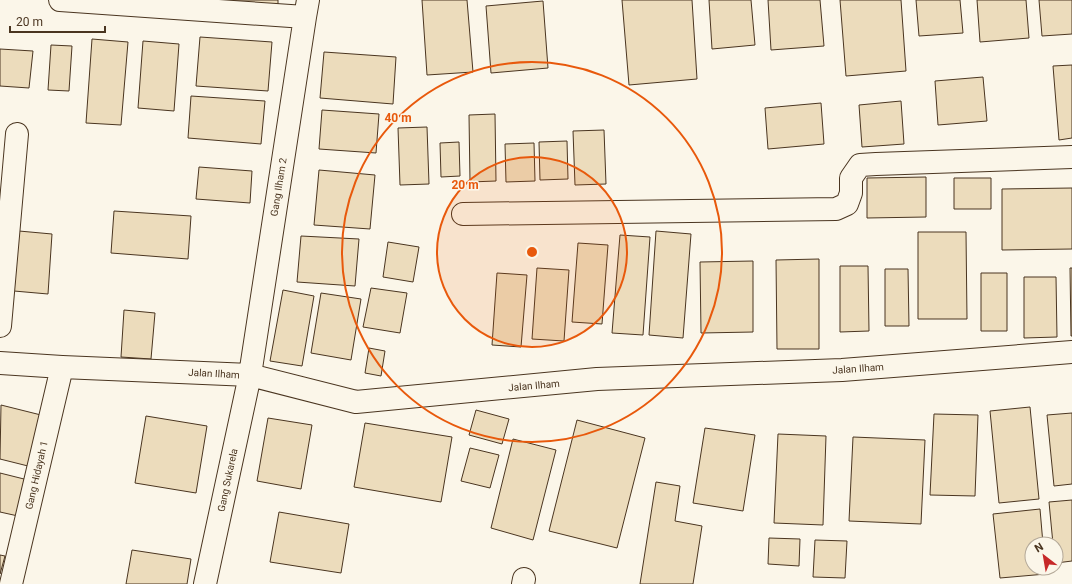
<svg xmlns="http://www.w3.org/2000/svg" width="1072" height="584" font-family="Roboto,sans-serif">
	<style>
		.building { fill: #ecdcbc; stroke: #4a3520 }
		.lines { fill: none; stroke-linecap: round; stroke-linejoin: round }
		.street-casing { stroke: #4a3520; stroke-width: 24 }
		.street { stroke: #fbf6e9; stroke-width: 22 }
		.ring { fill: none; stroke: #e8590c; stroke-width: 2 }
		.labels { text-anchor: middle; stroke-width: 3; stroke-linejoin: round; paint-order: stroke }
		.street-label { font-size: 10px; fill: #4a3520; stroke: #fbf6e9 }
		.centre { fill: #e8590c; stroke: #fbf6e9; stroke-width: 2 }
		.ring-label { font-size: 12px; text-anchor: middle; font-weight: bold; fill: #e8590c; stroke: #fbf6e9; stroke-width: 3; stroke-linejoin: round; paint-order: stroke }
	</style>
	<rect width="100%" height="100%" fill="#fbf6e9"/>
	<path class="building" d="M 207,0 L 278,0 L 278,7 Z
		M 422,0 L 467,0 L 473,72 L 427,75 Z
		M 622,0 L 692,0 L 697,79 L 629,85 Z
		M 709,0 L 751,0 L 755,45 L 712,49 Z
		M 768,0 L 820,0 L 824,46 L 771,50 Z
		M 840,0 L 901,0 L 906,71 L 846,76 Z
		M 916,0 L 960,0 L 963,33 L 919,36 Z
		M 977,0 L 1026,0 L 1029,38 L 980,42 Z
		M 1039,0 L 1072,0 L 1072,34 L 1042,36 Z
		M 543,1 L 548,68 L 491,73 L 486,6 Z
		M 200,37 L 272,42 L 268,91 L 196,86 Z
		M 92,39 L 128,42 L 121,125 L 86,123 Z
		M 143,41 L 179,44 L 174,111 L 138,108 Z
		M 51,45 L 72,46 L 69,91 L 48,90 Z
		M 0,49 L 33,51 L 29,88 L 0,86 Z
		M 324,52 L 396,57 L 393,104 L 320,98 Z
		M 1072,65 L 1072,138 L 1059,140 L 1053,66 Z
		M 983,77 L 987,121 L 938,125 L 935,81 Z
		M 191,96 L 265,101 L 261,144 L 188,138 Z
		M 901,101 L 904,144 L 862,147 L 859,105 Z
		M 821,103 L 824,144 L 768,149 L 765,108 Z
		M 322,110 L 379,114 L 376,153 L 319,149 Z
		M 495,114 L 496,181 L 470,182 L 469,115 Z
		M 427,127 L 429,184 L 400,185 L 398,128 Z
		M 604,130 L 606,184 L 575,185 L 573,131 Z
		M 567,141 L 568,179 L 540,180 L 539,142 Z
		M 459,142 L 460,176 L 441,177 L 440,143 Z
		M 534,143 L 535,181 L 506,182 L 505,144 Z
		M 199,167 L 252,171 L 250,203 L 196,199 Z
		M 319,170 L 375,175 L 370,229 L 314,225 Z
		M 926,177 L 926,217 L 867,218 L 867,178 Z
		M 954,178 L 991,178 L 991,209 L 954,209 Z
		M 1072,188 L 1072,249 L 1002,250 L 1002,189 Z
		M 114,211 L 191,216 L 188,259 L 111,253 Z
		M 19,231 L 52,234 L 48,294 L 14,291 Z
		M 656,231 L 691,234 L 683,338 L 649,335 Z
		M 918,232 L 966,232 L 967,319 L 918,319 Z
		M 620,235 L 650,237 L 643,335 L 612,333 Z
		M 301,236 L 359,239 L 355,286 L 297,282 Z
		M 388,242 L 419,247 L 413,282 L 383,277 Z
		M 578,243 L 608,245 L 602,324 L 572,322 Z
		M 819,259 L 819,349 L 777,349 L 776,260 Z
		M 753,261 L 753,332 L 701,333 L 700,262 Z
		M 840,266 L 868,266 L 869,331 L 840,332 Z
		M 537,268 L 569,270 L 564,341 L 532,339 Z
		M 1070,268 L 1072,268 L 1072,336 L 1071,336 Z
		M 885,269 L 908,269 L 909,326 L 885,326 Z
		M 497,273 L 527,275 L 521,347 L 492,345 Z
		M 981,273 L 1007,273 L 1007,331 L 981,331 Z
		M 1024,277 L 1056,277 L 1057,337 L 1024,338 Z
		M 371,288 L 407,293 L 400,333 L 363,327 Z
		M 283,290 L 314,296 L 302,366 L 270,361 Z
		M 321,293 L 361,299 L 351,360 L 311,353 Z
		M 124,310 L 155,313 L 151,359 L 121,357 Z
		M 369,348 L 385,351 L 381,376 L 365,373 Z
		M 1,405 L 45,416 L 32,467 L 0,459 Z
		M 1030,407 L 1039,499 L 999,503 L 990,411 Z
		M 476,410 L 509,419 L 502,444 L 469,435 Z
		M 1072,413 L 1072,484 L 1054,486 L 1047,415 Z
		M 934,414 L 978,415 L 975,496 L 930,495 Z
		M 146,416 L 207,426 L 196,493 L 135,483 Z
		M 268,418 L 312,425 L 301,489 L 257,481 Z
		M 577,420 L 645,438 L 617,548 L 549,531 Z
		M 365,423 L 452,437 L 441,502 L 354,487 Z
		M 705,428 L 755,435 L 743,511 L 693,503 Z
		M 778,434 L 826,436 L 823,525 L 774,523 Z
		M 853,437 L 925,440 L 921,524 L 849,521 Z
		M 513,439 L 556,450 L 533,540 L 491,528 Z
		M 470,448 L 499,455 L 490,488 L 461,481 Z
		M 0,473 L 28,480 L 18,516 L 0,512 Z
		M 656,482 L 680,486 L 675,521 L 702,526 L 693,584 L 640,584 Z
		M 1072,500 L 1072,561 L 1056,563 L 1056,544 L 1053,544 L 1049,502 Z
		M 1040,509 L 1043,544 L 1032,544 L 1032,568 L 1046,568 L 1046,574 L 1000,578 L 993,514 Z
		M 279,512 L 349,524 L 341,573 L 270,562 Z
		M 769,538 L 800,539 L 799,566 L 768,564 Z
		M 815,540 L 847,541 L 845,578 L 813,577 Z
		M 132,550 L 191,559 L 187,584 L 126,584 Z
		M 0,555 L 5,556 L 0,574 Z"/>
	<g class="lines">
		<defs>
			<path id="street" d="M 60,0 L 305,17
				M 463,214 L 836,209 L 847,204 L 851,193 L 851,178 L 860,165 L 876,164 L 1072,157
				M 0,326 L 17,134
				M 0,363 L 62,367 L 250,375 L 356,402 L 597,379 L 842,370 L 1072,352
				M 11,584 L 62,367
				M 205,584 L 250,375 L 305,17 L 308,0
				M 523,584 L 524,579"/>
		</defs>
		<use href="#street" class="street-casing"/>
		<use href="#street" class="street"/>
	</g>
	<circle cx="532" cy="252" r="95" fill="#e8590c" fill-opacity=".12"/>
	<g class="ring">
		<circle cx="532" cy="252" r="95"/>
		<circle cx="532" cy="252" r="190"/>
	</g>
	<g class="labels">
		<g class="street-label">
			<text transform="translate(278 187) rotate(-81)" y="4">Gang Ilham 2</text>
			<text transform="translate(858 368) rotate(-4)" y="4">Jalan Ilham</text>
			<text transform="translate(214 373) rotate(3)" y="4">Jalan Ilham</text>
			<text transform="translate(534 385) rotate(-5)" y="4">Jalan Ilham</text>
			<text transform="translate(36 475) rotate(-77)" y="4">Gang Hidayah 1</text>
			<text transform="translate(227 480) rotate(-78)" y="4">Gang Sukarela</text>
		</g>
	</g>
	<circle cx="532" cy="252" r="6" class="centre"/>
	<g class="ring-label">
		<text x="398" y="122">40 m</text>
		<text x="465" y="189">20 m</text>
	</g>
	<g transform="translate(1044 556) rotate(329)"><circle r="19" fill="#fbf6e9" stroke="#b4a999"/>
	<path d="M0-3L7 15L0 10L-7 15Z" fill="#c62828"/>
	<text y="-6" font-size="11" font-weight="bold" text-anchor="middle" fill="#4a3520">N</text>
	</g>
	<path d="M10 26v6h95v-6" fill="none" stroke="#4a3520" stroke-width="2"/>
	<text x="16" y="26" font-size="12" fill="#4a3520" stroke="#fbf6e9" stroke-width="3" paint-order="stroke">20 m</text>
</svg>
